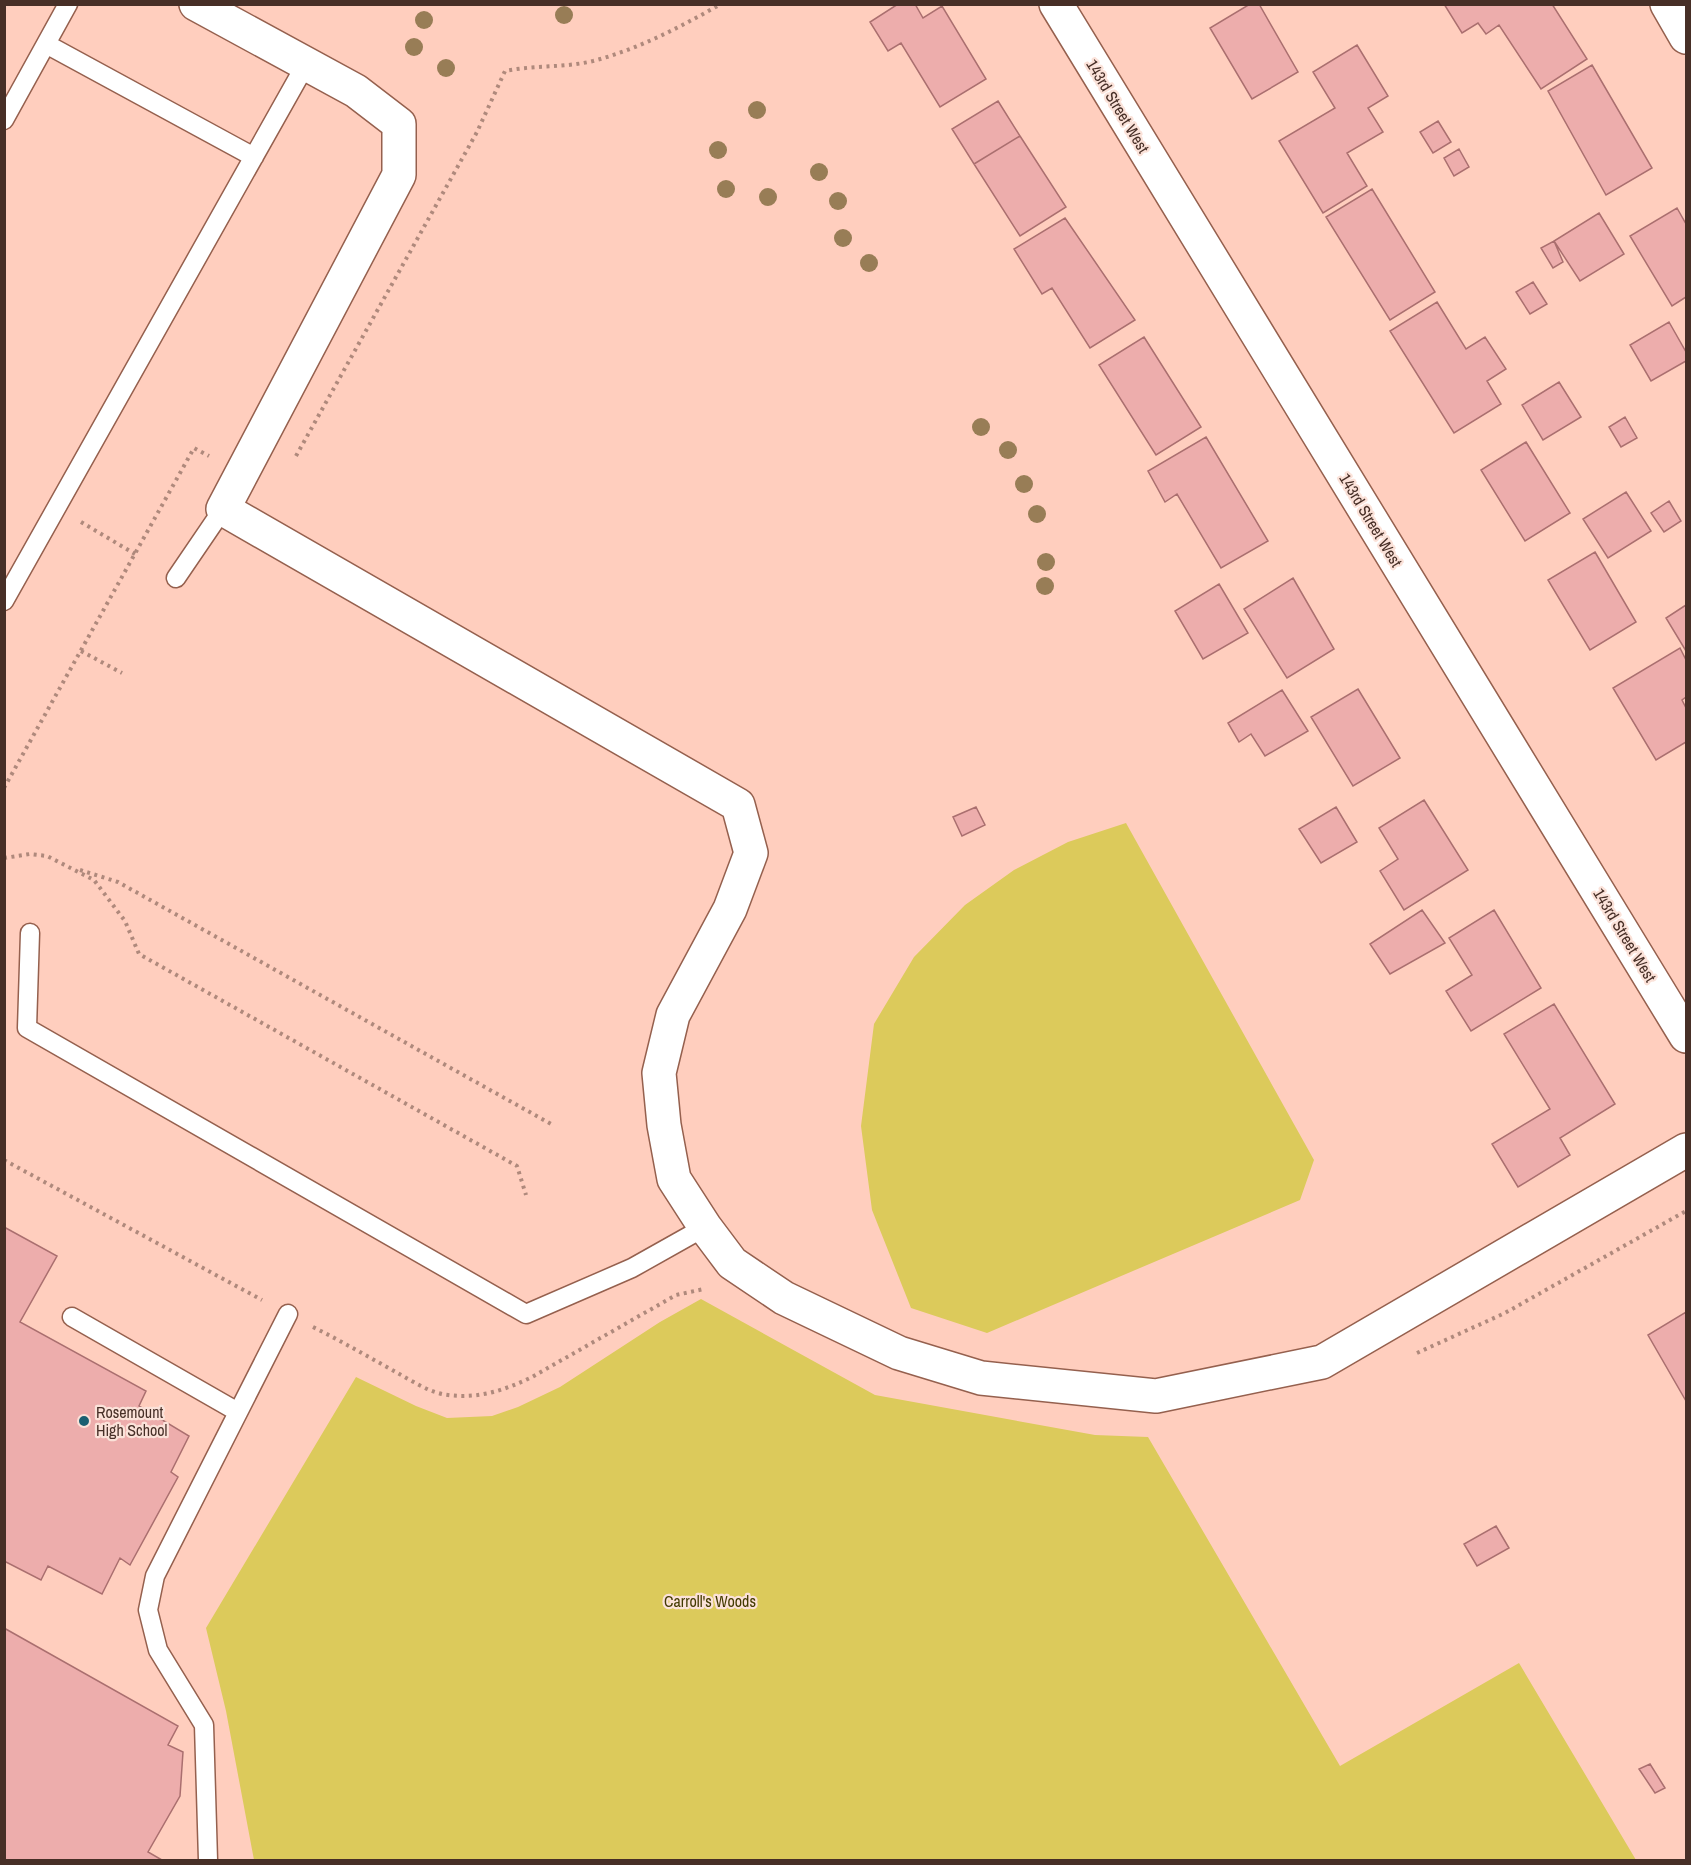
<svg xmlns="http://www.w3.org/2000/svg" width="1691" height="1865" font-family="'Archivo Narrow',sans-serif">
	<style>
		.green { fill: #dcca5b }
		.building { fill: #edadac; stroke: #aa6f6f; stroke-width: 1.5 }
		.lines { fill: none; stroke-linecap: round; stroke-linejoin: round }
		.lane-casing { stroke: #95604e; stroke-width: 21 }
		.street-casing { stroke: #95604e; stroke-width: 36 }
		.path { stroke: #af897c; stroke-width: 4; stroke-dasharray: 3 4.5; stroke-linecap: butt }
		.lane { stroke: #fff; stroke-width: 18 }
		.street { stroke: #fff; stroke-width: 33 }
		.tree { fill: #987d56 }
		.poi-dot { fill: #1a5f71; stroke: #fbe2d9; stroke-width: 2 }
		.labels { text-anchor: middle; stroke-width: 4.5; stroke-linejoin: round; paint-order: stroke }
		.street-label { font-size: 16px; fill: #472f27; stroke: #fbe2d9 }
		.poi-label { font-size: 16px; fill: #472f27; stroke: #fbe2d9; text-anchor: start }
		.park-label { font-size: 16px; fill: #433a00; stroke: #fbe2d9 }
	</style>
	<rect width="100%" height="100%" fill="#ffcebe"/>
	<path class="green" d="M 1126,823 L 1314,1160 L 1300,1200 L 987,1333 L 911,1308 L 872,1210 L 861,1126 L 874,1024 L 914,957 L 965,905 L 1014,870 L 1068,842 Z
		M 701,1299 L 875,1395 L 1095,1435 L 1148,1437 L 1340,1766 L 1519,1663 L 1636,1860 L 254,1860 L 226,1711 L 206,1628 L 356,1377 L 416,1406 L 447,1418 L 492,1416 L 518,1407 L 560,1387 L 660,1322 Z"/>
	<path class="building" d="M 898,4 L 915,4 L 923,18 L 942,6 L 986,79 L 940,107 L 901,43 L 888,51 L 870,22 Z
		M 1250,4 L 1259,4 L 1298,72 L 1252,99 L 1210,28 Z
		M 1444,4 L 1552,4 L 1587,59 L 1541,89 L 1499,25 L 1486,34 L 1478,23 L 1462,33 Z
		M 1357,45 L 1388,96 L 1368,108 L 1383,132 L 1347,153 L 1367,186 L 1323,213 L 1279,141 L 1335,108 L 1313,72 Z
		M 1592,65 L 1652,168 L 1606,195 L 1548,91 Z
		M 998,101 L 1020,136 L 974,164 L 952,129 Z
		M 1438,121 L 1451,142 L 1433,153 L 1420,132 Z
		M 1020,136 L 1066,207 L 1020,236 L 974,164 Z
		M 1459,149 L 1469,167 L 1454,176 L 1444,158 Z
		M 1372,189 L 1435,292 L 1390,320 L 1326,217 Z
		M 1677,208 L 1686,224 L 1686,297 L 1672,306 L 1630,236 Z
		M 1599,213 L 1624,254 L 1580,281 L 1554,241 Z
		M 1065,218 L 1135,320 L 1090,348 L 1052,288 L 1042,294 L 1014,249 Z
		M 1554,241 L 1563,262 L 1553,268 L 1541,248 Z
		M 1533,282 L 1547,304 L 1530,314 L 1516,292 Z
		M 1437,302 L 1466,349 L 1485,337 L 1506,369 L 1487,381 L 1501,404 L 1454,433 L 1390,331 Z
		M 1669,322 L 1686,352 L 1686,361 L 1651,381 L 1630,345 Z
		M 1144,337 L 1201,427 L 1156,455 L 1099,365 Z
		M 1559,382 L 1581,417 L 1543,440 L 1522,405 Z
		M 1625,417 L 1637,438 L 1621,447 L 1609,427 Z
		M 1206,437 L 1268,541 L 1221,568 L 1177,494 L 1165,502 L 1148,471 Z
		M 1526,442 L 1570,513 L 1525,541 L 1481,470 Z
		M 1626,492 L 1651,531 L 1608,558 L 1583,519 Z
		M 1669,501 L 1681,521 L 1664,532 L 1651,513 Z
		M 1595,552 L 1636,622 L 1590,650 L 1548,580 Z
		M 1293,578 L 1334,649 L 1287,678 L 1244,609 Z
		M 1219,584 L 1248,633 L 1203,659 L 1175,611 Z
		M 1686,605 L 1686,651 L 1666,618 Z
		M 1680,648 L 1686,660 L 1686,697 L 1682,700 L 1686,708 L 1686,742 L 1656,760 L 1613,688 Z
		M 1358,689 L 1400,758 L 1353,786 L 1311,717 Z
		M 1282,690 L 1308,731 L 1265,756 L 1251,734 L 1239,742 L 1228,723 Z
		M 1424,800 L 1468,870 L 1404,910 L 1380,871 L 1398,859 L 1379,828 Z
		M 976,807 L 985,825 L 962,836 L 953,817 Z
		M 1336,807 L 1357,842 L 1321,863 L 1299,829 Z
		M 1422,910 L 1445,943 L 1390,974 L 1370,944 Z
		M 1494,910 L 1541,988 L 1471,1031 L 1446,991 L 1472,975 L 1449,938 Z
		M 1554,1004 L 1615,1104 L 1560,1138 L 1570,1155 L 1518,1187 L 1492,1144 L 1550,1109 L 1504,1034 Z
		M 4,1227 L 57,1256 L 20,1322 L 146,1391 L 139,1406 L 189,1436 L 171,1472 L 178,1477 L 130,1565 L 120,1558 L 102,1594 L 48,1566 L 41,1580 L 4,1561 Z
		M 1686,1312 L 1686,1401 L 1648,1335 Z
		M 1496,1526 L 1509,1548 L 1477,1566 L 1464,1544 Z
		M 4,1628 L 178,1726 L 168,1745 L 183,1752 L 180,1796 L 148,1852 L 162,1860 L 4,1860 Z
		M 1650,1764 L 1665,1788 L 1655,1793 L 1639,1769 Z"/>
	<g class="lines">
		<defs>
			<path id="lane" d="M 46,44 L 254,157
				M 4,120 L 68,4
				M 176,578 L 223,509
				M 4,601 L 306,64
				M 30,933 L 27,1028 L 526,1314 L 632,1268 L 705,1227
				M 72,1317 L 238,1412
				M 208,1860 L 204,1725 L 158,1650 L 148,1610 L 155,1576 L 288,1314"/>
			<path id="street" d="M 196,4 L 356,91 L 399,124 L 399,175 L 223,509 L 738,805 L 751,853 L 730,909 L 673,1015 L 659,1073 L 664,1125 L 674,1179 L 705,1227 L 732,1263 L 784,1298 L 899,1353 L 981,1378 L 1156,1396 L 1322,1362 L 1686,1150
				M 1056,4 L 1686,1036
				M 1667,4 L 1686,37"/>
		</defs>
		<use href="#lane" class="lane-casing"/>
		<use href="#street" class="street-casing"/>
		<path class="path" d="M 296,456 L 477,132 L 505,71 C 534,65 564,68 593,61 C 639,49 680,27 721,4
			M 81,522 L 135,554
			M 81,651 L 122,673
			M 4,788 L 194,448 L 209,456
			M 4,858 L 30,854 L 47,856 L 94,880 L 125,921 L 139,954 L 517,1166 L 526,1195
			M 80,870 L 118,882 L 551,1124
			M 4,1160 L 262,1300
			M 313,1327 C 341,1341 367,1356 394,1371 C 411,1380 429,1393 448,1395 C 479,1399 505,1390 532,1377 L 676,1295 L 704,1289
			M 1417,1353 L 1505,1313 L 1686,1211"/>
		<use href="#lane" class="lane"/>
		<use href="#street" class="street"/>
	</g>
	<g class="tree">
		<circle cx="564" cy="15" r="9"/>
		<circle cx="424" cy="20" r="9"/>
		<circle cx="414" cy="47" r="9"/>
		<circle cx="446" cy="68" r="9"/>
		<circle cx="757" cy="110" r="9"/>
		<circle cx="718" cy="150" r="9"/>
		<circle cx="819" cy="172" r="9"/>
		<circle cx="726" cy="189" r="9"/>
		<circle cx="768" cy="197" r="9"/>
		<circle cx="838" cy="201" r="9"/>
		<circle cx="843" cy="238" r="9"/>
		<circle cx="869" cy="263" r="9"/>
		<circle cx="981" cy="427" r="9"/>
		<circle cx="1008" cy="450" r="9"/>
		<circle cx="1024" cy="484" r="9"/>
		<circle cx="1037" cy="514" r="9"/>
		<circle cx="1046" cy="562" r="9"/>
		<circle cx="1045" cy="586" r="9"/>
	</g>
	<circle class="poi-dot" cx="84" cy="1421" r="6"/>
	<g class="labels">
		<g class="street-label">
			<text transform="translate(1118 106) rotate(59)" y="6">143rd Street West</text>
			<text transform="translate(1371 520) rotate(59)" y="6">143rd Street West</text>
			<text transform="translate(1625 935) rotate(59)" y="6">143rd Street West</text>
		</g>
		<g class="poi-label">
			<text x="96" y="1418">Rosemount<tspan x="96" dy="18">High School</tspan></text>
		</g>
		<g class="park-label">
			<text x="710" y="1607">Carroll's Woods</text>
		</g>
	</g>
	<rect width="1691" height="1865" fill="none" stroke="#472f27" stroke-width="12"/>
</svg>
